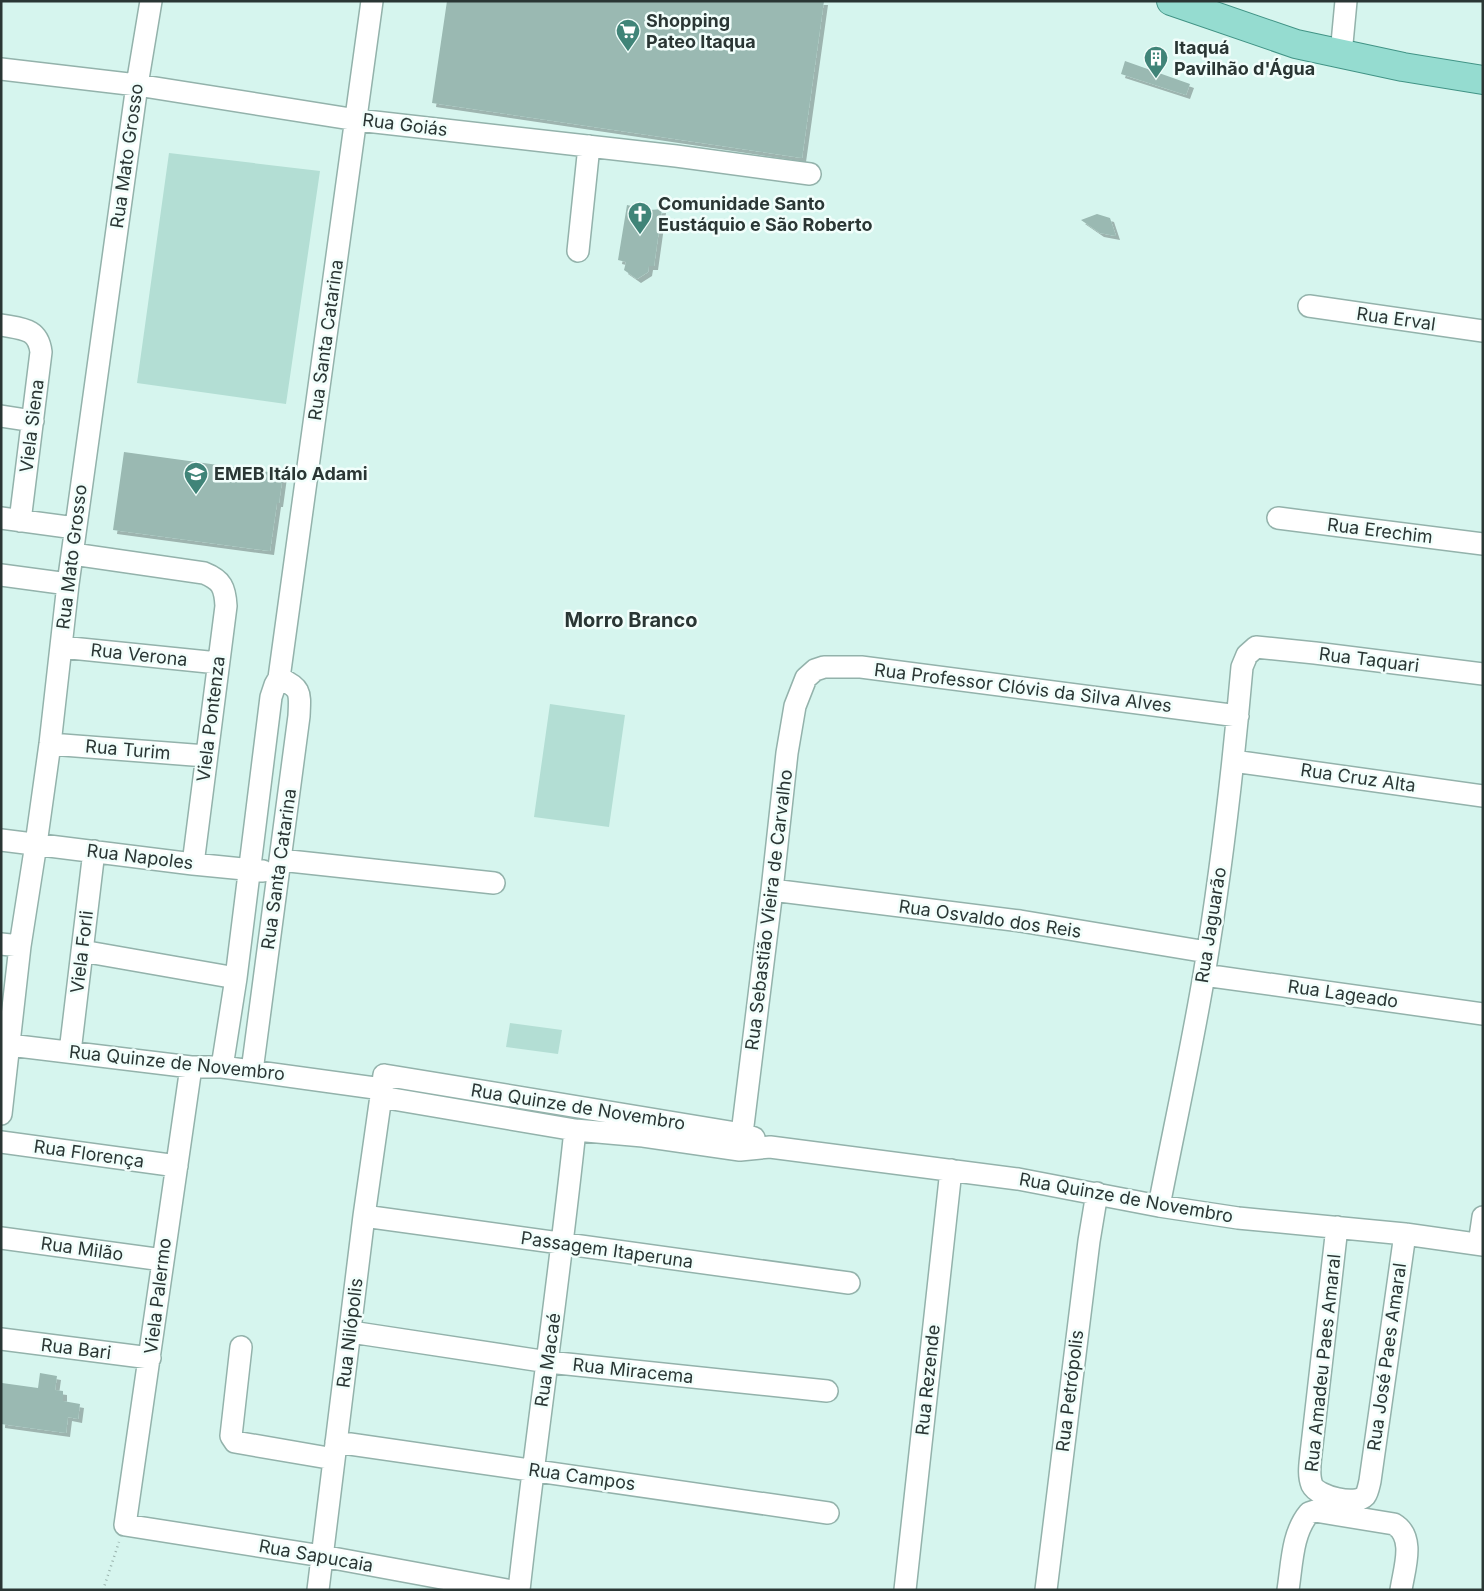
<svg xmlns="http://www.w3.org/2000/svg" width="1484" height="1591" font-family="Inter,sans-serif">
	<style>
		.garden { fill: #b3ded4 }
		.building { fill: #9ab9b2; filter: url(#shadow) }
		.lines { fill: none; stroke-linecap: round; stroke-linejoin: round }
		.minor-casing { stroke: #93b2ab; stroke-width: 24 }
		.major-casing { stroke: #419385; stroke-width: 30 }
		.path { stroke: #98b1ab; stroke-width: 2.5; stroke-dasharray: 1 4; stroke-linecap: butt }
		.minor { stroke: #fff; stroke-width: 21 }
		.major { stroke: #95dcd0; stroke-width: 28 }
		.labels { text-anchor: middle; stroke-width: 5; stroke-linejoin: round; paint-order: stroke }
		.poi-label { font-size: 18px; font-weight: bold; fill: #2a3634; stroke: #f1fefb; text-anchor: start }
		.street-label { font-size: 18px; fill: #2a3634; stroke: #f1fefb }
		.quarter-label { font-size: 20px; font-weight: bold; fill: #2a3634; stroke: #f1fefb }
	</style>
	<defs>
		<filter id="shadow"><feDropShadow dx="4" dy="4" stdDeviation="0" flood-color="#0004"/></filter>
	</defs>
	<rect width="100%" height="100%" fill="#d6f5ee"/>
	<path class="garden" d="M 169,153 L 320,171 L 286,404 L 137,383 Z
		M 550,704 L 625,715 L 609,827 L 534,817 Z
		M 510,1023 L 562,1030 L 558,1054 L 506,1047 Z"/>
	<path class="building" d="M 447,1 L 824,1 L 802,158 L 432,103 Z
		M 1125,61 L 1190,84 L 1186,95 L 1121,74 Z
		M 627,205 L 650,210 L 662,209 L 654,266 L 649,266 L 648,272 L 637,279 L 624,270 L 626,262 L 618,260 Z
		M 1097,214 L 1110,218 L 1116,236 L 1100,233 L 1081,220 Z
		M 124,452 L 283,474 L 279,503 L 277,503 L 270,551 L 113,530 Z
		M 40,1373 L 57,1376 L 55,1390 L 63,1391 L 63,1401 L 80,1404 L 78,1419 L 68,1417 L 66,1433 L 1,1424 L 2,1383 L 38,1388 Z"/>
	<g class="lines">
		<defs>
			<path id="minor" d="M 1341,54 L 1346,1
				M 1,69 L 137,85 L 357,120 L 676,156 L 810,174
				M 578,251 L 589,146
				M 1309,306 L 1483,331
				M 1,325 C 22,329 38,328 41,352 L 20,521
				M 1,416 L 33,421
				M 1,518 L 75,528
				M 1278,518 L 1483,544
				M 73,554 L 204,573 C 222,580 225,588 226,606 L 193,864
				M 1,575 L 68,584
				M 61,647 L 218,663
				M 50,744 L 206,756
				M 1233,761 L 1483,796
				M 1,840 L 193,864 L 263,871
				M 280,860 L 494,883
				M 772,890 L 1020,921 L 1207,952
				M 1,944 L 20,946
				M 82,951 L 236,978
				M 1204,975 L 1483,1014
				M 1,1044 L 191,1067 L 222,1067 L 382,1089
				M 70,1052 L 94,851
				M 191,1067 C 169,1219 148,1372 125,1525 L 322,1556 L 507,1590
				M 222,1067 L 236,978 L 271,697 L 275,685 L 279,678 L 372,1
				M 252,1071 L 299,716 C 300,693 302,688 279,678
				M 381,1097 L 575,1130 L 643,1136 L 740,1150 L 770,1147 L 1018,1179 L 1159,1206 L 1238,1218 L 1405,1234 L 1483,1245
				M 1,1114 L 20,946 L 36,844 L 50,744 L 68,584 L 137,85 L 151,1
				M 1,1142 L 177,1166
				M 740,1150 L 772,890 L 787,753 L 795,706 L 806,678 L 815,670 L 824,667 L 861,667 L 1238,716
				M 1159,1206 C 1174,1129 1191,1052 1204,975 C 1221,873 1233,770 1242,667 L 1247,655 L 1256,647 L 1315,653 L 1483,674
				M 364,1216 L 849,1283
				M 1337,1227 L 1311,1454 C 1310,1464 1308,1475 1312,1485 C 1318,1497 1356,1506 1365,1496 C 1368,1492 1369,1485 1370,1481 L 1405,1234
				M 1,1238 L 163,1260
				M 1479,1244 L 1483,1217
				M 351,1332 L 548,1362 L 827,1391
				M 1,1339 L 150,1358
				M 241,1347 L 231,1436 L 235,1442 L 334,1459
				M 336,1442 L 828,1513
				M 318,1590 L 364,1216 L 384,1075 L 742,1134 L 754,1138
				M 519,1590 C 536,1436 559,1283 575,1130
				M 905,1590 L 951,1170
				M 1046,1590 L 1089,1241 L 1097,1193
				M 1288,1590 C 1292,1564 1292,1533 1309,1513 L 1315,1511 L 1394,1524 C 1416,1537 1404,1569 1401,1590"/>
			<path id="major" d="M 1171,1 L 1296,44 L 1403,67 L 1483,80"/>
		</defs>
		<use href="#minor" class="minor-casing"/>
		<use href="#major" class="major-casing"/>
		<path class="path" d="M 103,1590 L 119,1542"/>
		<use href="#minor" class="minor"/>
		<use href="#major" class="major"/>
	</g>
	<defs>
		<symbol id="supermarket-pin" viewBox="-11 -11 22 30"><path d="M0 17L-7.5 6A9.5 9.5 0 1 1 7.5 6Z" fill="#408478" stroke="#f1fefb"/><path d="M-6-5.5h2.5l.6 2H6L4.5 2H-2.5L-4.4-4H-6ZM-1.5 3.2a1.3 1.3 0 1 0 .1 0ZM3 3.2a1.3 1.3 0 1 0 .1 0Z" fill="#fff"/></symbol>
		<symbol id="building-pin" viewBox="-11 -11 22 30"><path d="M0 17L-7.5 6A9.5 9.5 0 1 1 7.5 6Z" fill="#408478" stroke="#f1fefb"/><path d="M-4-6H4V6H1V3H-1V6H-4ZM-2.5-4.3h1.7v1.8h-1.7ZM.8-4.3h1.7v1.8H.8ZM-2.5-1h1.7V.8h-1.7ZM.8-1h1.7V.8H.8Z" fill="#fff"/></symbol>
		<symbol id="church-pin" viewBox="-11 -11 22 30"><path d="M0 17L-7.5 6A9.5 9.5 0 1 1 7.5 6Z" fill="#408478" stroke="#f1fefb"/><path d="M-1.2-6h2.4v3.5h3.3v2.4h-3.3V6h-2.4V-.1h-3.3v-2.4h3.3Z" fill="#fff"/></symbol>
		<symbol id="school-pin" viewBox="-11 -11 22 30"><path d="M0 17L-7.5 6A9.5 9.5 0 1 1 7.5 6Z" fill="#408478" stroke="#f1fefb"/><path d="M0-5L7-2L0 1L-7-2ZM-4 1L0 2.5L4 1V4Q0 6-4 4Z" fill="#fff"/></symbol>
	</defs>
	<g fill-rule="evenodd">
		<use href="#supermarket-pin" x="614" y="17" width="28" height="38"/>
		<use href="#building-pin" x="1142" y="44" width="28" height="38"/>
		<use href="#church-pin" x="626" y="200" width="28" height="38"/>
		<use href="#school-pin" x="182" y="460" width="28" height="38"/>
	</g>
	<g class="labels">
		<g class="poi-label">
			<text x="646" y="27">Shopping<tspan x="646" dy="21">Pateo Itaqua</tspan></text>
			<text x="1174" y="54">Itaquá<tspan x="1174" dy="21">Pavilhão d'Água</tspan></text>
			<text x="658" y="210">Comunidade Santo<tspan x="658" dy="21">Eustáquio e São Roberto</tspan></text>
			<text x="214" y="480">EMEB Itálo Adami</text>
		</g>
		<g class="street-label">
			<text transform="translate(405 125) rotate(7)" y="6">Rua Goiás</text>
			<text transform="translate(127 156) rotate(-82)" y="6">Rua Mato Grosso</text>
			<text transform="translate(1396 319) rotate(8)" y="6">Rua Erval</text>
			<text transform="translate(326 340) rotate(-82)" y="6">Rua Santa Catarina</text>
			<text transform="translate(32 426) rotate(-83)" y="6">Viela Siena</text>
			<text transform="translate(1380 531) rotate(7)" y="6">Rua Erechim</text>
			<text transform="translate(72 557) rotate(-83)" y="6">Rua Mato Grosso</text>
			<text transform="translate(139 655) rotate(6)" y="6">Rua Verona</text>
			<text transform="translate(1369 660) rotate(7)" y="6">Rua Taquari</text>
			<text transform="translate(1023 688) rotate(7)" y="6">Rua Professor Clóvis da Silva Alves</text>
			<text transform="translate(211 719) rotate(-83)" y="6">Viela Pontenza</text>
			<text transform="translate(128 750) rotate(5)" y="6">Rua Turim</text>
			<text transform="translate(1358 778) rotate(8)" y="6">Rua Cruz Alta</text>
			<text transform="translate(140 857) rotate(7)" y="6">Rua Napoles</text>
			<text transform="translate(279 869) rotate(-82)" y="6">Rua Santa Catarina</text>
			<text transform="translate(769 910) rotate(-83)" y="6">Rua Sebastião Vieira de Carvalho</text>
			<text transform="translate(990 919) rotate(8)" y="6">Rua Osvaldo dos Reis</text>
			<text transform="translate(1211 925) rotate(-81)" y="6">Rua Jaguarão</text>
			<text transform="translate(82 952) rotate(-83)" y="6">Viela Forli</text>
			<text transform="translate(1343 994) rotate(8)" y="6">Rua Lageado</text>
			<text transform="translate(177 1063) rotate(6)" y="6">Rua Quinze de Novembro</text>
			<text transform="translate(578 1107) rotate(9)" y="6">Rua Quinze de Novembro</text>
			<text transform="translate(89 1154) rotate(8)" y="6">Rua Florença</text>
			<text transform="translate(1126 1198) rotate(10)" y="6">Rua Quinze de Novembro</text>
			<text transform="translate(82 1249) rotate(8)" y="6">Rua Milão</text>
			<text transform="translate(607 1250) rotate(8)" y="6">Passagem Itaperuna</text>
			<text transform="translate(158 1296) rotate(-83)" y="6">Viela Palermo</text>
			<text transform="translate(350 1333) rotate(-83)" y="6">Rua Nilópolis</text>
			<text transform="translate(76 1349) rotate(7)" y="6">Rua Bari</text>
			<text transform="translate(1387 1357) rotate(-82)" y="6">Rua José Paes Amaral</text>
			<text transform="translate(548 1360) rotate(-82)" y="6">Rua Macaé</text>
			<text transform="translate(1323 1363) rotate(-84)" y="6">Rua Amadeu Paes Amaral</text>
			<text transform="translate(633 1371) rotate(6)" y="6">Rua Miracema</text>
			<text transform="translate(928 1380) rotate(-84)" y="6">Rua Rezende</text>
			<text transform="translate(1070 1391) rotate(-83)" y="6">Rua Petrópolis</text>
			<text transform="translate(582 1477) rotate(8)" y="6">Rua Campos</text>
			<text transform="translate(316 1556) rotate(10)" y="6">Rua Sapucaia</text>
		</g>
		<g class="quarter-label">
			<text x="631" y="627">Morro Branco</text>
		</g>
	</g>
	<rect width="1484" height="1591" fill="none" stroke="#2a3634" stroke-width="5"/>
</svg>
